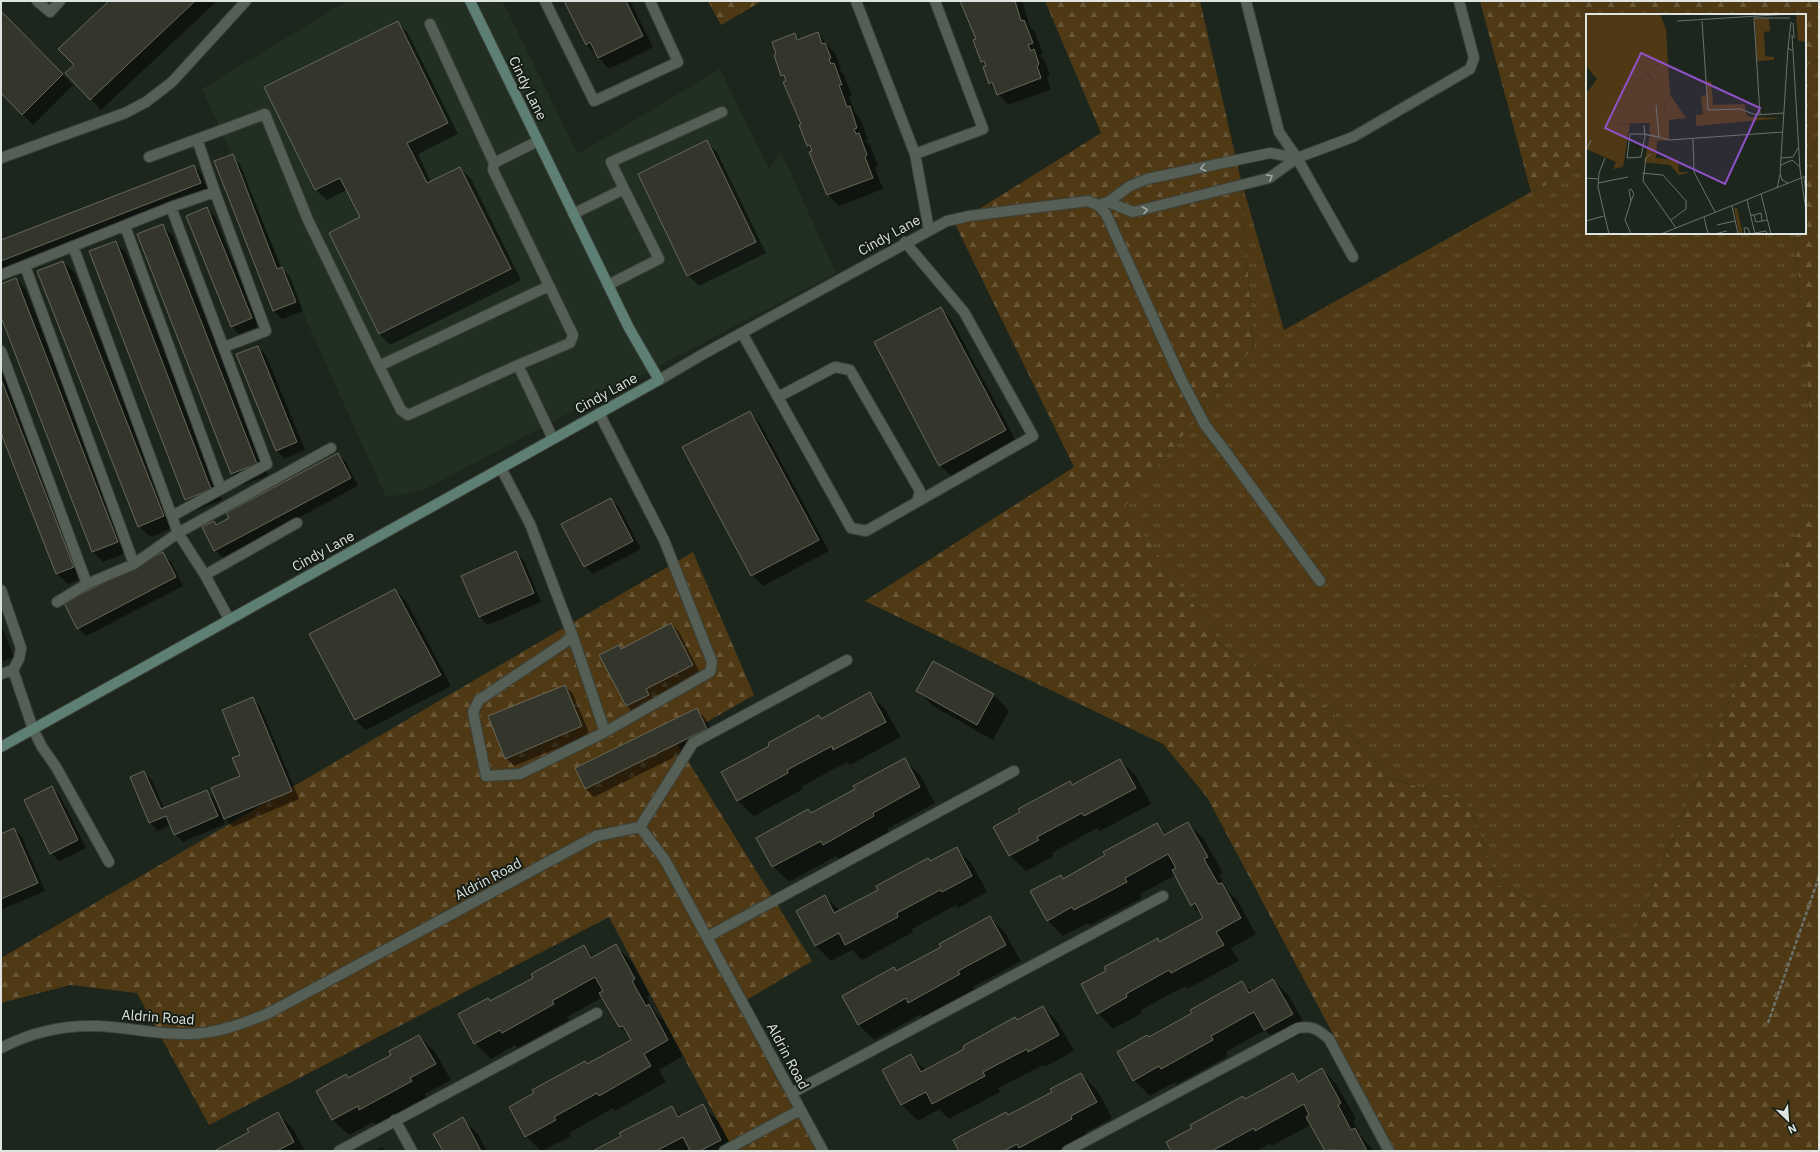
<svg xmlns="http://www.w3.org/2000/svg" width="1820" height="1152" font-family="'IBM Plex Sans',sans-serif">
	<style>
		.built { fill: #212f22 }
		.grass { fill: url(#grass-tufts) }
		.forest { fill: url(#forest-firs) }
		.shadow { fill: #0007 }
		.building { fill: #35362b; stroke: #67685b }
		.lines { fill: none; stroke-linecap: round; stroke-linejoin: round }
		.lane-casing { stroke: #3b423b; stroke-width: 12 }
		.street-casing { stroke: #3b423b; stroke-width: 12 }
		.secondary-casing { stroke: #3b423b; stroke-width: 12 }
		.path { stroke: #6b736c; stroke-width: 2.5; stroke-dasharray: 4 2; stroke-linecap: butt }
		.lane { stroke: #555f55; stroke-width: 10 }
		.street { stroke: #555f55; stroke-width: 10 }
		.secondary { stroke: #5e8074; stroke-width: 10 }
		.oneway { stroke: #a0a8a1 }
		.labels { text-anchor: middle; stroke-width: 4; stroke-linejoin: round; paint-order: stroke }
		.street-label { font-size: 14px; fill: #dee4df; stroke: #141c14 }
		.inset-road { fill: none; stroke: #6a726b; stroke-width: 1 }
		.view { fill: #8f51c5; fill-opacity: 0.15; stroke: #8f51c5; stroke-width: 2 }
		.inset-edge { fill: none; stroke: #dee4df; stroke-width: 2 }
	</style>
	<defs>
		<pattern id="grass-tufts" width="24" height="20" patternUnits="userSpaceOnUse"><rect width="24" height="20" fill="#4f3915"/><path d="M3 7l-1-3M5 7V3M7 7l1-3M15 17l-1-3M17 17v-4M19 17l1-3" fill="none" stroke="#685637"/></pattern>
		<pattern id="forest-firs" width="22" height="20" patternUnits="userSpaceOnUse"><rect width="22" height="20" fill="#4f3915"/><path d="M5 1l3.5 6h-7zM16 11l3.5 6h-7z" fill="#685637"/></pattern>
	</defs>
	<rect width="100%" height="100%" fill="#1d261d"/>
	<path class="built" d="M 347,1 L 503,2 L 578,154 L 720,69 L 769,169 L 781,152 L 836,273 L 421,491 L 386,497 L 202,89 Z"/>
	<path class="grass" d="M 1819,59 L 1819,131 L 1805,184 L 1805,66 Z
		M 1587,166 L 1587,233 L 1795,233 L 1816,490 L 1631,941 L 1499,886 L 1474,817 L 1464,800 L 1391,779 L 1326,706 L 1225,649 L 1123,507 L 1211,401 L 1254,346 L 1240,176 L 1284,330 L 1531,192 Z"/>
	<path class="forest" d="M 708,1 L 762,1 L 721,25 Z
		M 1045,1 L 1200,1 L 1240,176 L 1254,346 L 1211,401 L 1124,507 L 1225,649 L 1326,706 L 1391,779 L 1464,800 L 1474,817 L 1499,886 L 1631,941 L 1816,490 L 1795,233 L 1805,233 L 1805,184 L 1819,131 L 1819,1151 L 1395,1151 L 1207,797 L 1163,744 L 865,601 L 1074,467 L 955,224 L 1101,133 Z
		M 1480,1 L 1819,1 L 1819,59 L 1805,66 L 1805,15 L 1587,15 L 1587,166 L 1531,192 Z
		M 693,552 L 754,695 L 675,740 L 812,961 L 743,1002 L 826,1151 L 734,1151 L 609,917 L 209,1125 L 137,993 L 70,985 L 1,1003 L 1,958 Z"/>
	<path class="shadow" d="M 111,1 L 217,1 L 101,110 L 91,99 L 75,65 Z
		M 565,1 L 630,1 L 653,47 L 609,69 L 586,44 Z
		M 961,1 L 1022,1 L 1030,27 L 1035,32 L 1043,54 L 1039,55 L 1045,61 L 1050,75 L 1047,77 L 1051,89 L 1008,105 L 989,83 L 987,66 L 982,61 L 977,40 Z
		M 1,13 L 73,85 L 33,125 L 1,92 Z
		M 397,23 L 408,33 L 458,134 L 418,154 L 431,182 L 460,168 L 471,179 L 521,280 L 390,345 L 379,334 L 330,233 L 361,218 L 347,190 L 327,200 L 316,190 Z
		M 817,33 L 836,55 L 841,69 L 839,70 L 844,75 L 852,95 L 849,96 L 855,113 L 860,118 L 868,139 L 865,140 L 870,145 L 878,166 L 875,168 L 883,189 L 839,206 L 828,195 L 810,152 L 813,151 L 808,146 L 803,124 L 787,80 L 782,75 L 795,35 L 800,40 Z
		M 706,142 L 717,152 L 766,253 L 699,286 L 688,275 Z
		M 232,156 L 240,164 L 281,268 L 290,276 L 303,311 L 282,319 L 274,311 L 216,162 Z
		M 194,166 L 202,175 L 208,191 L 1,272 L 1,241 Z
		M 207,209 L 215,217 L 259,326 L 239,334 L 231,326 Z
		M 162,225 L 173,236 L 268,475 L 243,485 L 232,474 L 138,235 Z
		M 116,242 L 126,253 L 222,500 L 197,510 L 186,499 Z
		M 63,262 L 74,272 L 174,527 L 150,537 L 139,526 Z
		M 16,279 L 26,290 L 128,552 L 103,562 L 92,551 L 1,314 L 1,285 Z
		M 940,308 L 951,319 L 1016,441 L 951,476 L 940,465 Z
		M 258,347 L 266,355 L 305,450 L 285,459 L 277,451 Z
		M 1,364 L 85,578 L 68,584 L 57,574 L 1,430 Z
		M 749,412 L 760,423 L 829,551 L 763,586 L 752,575 Z
		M 337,454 L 346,462 L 358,486 L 223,558 L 215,550 L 214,522 L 217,526 Z
		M 611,499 L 619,507 L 641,549 L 593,574 L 585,566 Z
		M 516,553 L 524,561 L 541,602 L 488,625 L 480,617 Z
		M 163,554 L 171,562 L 183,586 L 86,636 L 78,628 Z
		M 395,590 L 406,601 L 451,686 L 366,730 L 355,720 Z
		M 671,624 L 679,632 L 700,673 L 653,697 L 656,703 L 635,714 L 627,706 L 601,655 L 619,646 L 622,650 Z
		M 1,625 L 14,657 L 1,662 Z
		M 934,662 L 994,695 L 1009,711 L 993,740 L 933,706 L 918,691 Z
		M 565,686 L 573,694 L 590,735 L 514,766 L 506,758 Z
		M 870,694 L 885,709 L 901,737 L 850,765 L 847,762 L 802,786 L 803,789 L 754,816 L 738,801 L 722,772 L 771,746 L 819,716 L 822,719 Z
		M 252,698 L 260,706 L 299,799 L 233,827 L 222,816 L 225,824 L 183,842 L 175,834 L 171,825 L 158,831 L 150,823 L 131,778 L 144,772 L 152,780 L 164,809 L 207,791 L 217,802 L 241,777 L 242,755 Z
		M 697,710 L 705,718 L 715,737 L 594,797 L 586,789 Z
		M 904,759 L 920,775 L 935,803 L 887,829 L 889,832 L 839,860 L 836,856 L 789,882 L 773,866 L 812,814 L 856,789 Z
		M 1120,760 L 1136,776 L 1151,804 L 1100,831 L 1097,828 L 1052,853 L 1054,856 L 1026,871 L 1010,856 L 995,827 L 1070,783 L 1073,786 Z
		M 52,788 L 60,796 L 86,848 L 59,861 L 51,853 Z
		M 1188,823 L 1204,839 L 1223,873 L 1219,875 L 1227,890 L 1237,900 L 1256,934 L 1231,948 L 1239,961 L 1187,989 L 1185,986 L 1141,1010 L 1142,1013 L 1113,1029 L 1098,1013 L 1108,971 L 1157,940 L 1160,942 L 1204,918 L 1192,905 L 1176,875 L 1140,894 L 1142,898 L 1090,925 L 1088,923 L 1063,936 L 1047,920 L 1061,876 L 1064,879 L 1107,856 L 1157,824 L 1167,835 Z
		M 14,829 L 22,837 L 45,891 L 1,910 L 1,835 Z
		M 956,848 L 972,864 L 987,892 L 958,908 L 956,905 L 912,929 L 913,932 L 862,960 L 852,950 L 831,961 L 815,945 L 825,896 L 840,911 L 879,890 L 928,859 L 931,861 Z
		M 990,917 L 1005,933 L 1021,961 L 973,987 L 975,990 L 925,1018 L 921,1014 L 874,1040 L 858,1024 L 897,972 L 942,947 Z
		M 615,945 L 631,961 L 650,995 L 647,997 L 655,1012 L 664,1021 L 683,1056 L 659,1070 L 666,1082 L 615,1111 L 613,1108 L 569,1133 L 571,1136 L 541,1151 L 526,1136 L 536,1093 L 585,1062 L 588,1065 L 632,1040 L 631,1038 L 620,1027 L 603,997 L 567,1017 L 569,1020 L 518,1048 L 515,1045 L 491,1059 L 475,1043 L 491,1002 L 534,978 L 584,946 L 594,957 Z
		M 1273,980 L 1289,996 L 1308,1030 L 1280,1045 L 1265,1030 L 1226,1052 L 1228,1056 L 1177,1084 L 1175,1082 L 1150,1096 L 1134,1080 L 1193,1014 L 1242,982 L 1252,992 Z
		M 1043,1007 L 1058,1023 L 1074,1051 L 1045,1067 L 1043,1065 L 998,1088 L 1000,1092 L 949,1119 L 939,1109 L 918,1121 L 902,1105 L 884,1070 L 911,1056 L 926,1071 Z
		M 419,1036 L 435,1052 L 451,1080 L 425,1094 L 427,1097 L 376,1125 L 373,1122 L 349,1135 L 333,1120 L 317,1091 L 346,1075 L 349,1078 L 392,1055 Z
		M 1322,1069 L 1337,1085 L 1356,1119 L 1353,1121 L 1361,1136 L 1374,1151 L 1327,1151 L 1312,1124 L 1272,1146 L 1269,1144 L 1256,1151 L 1172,1151 L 1246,1100 L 1292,1074 L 1300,1082 Z
		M 1081,1074 L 1097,1090 L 1112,1118 L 1086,1132 L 1087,1135 L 1058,1151 L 960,1151 L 1009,1116 L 1053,1093 Z
		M 702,1106 L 718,1121 L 734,1151 L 595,1151 L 672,1107 L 682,1117 Z
		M 278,1114 L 293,1129 L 305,1151 L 216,1151 L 250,1133 Z
		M 462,1119 L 478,1134 L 487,1151 L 444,1151 Z
		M 382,1147 L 386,1151 L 375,1151 Z"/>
	<path class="building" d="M 109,1 L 195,1 L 90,100 L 65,73 L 74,65 L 58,49 Z
		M 564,1 L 626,1 L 643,36 L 598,58 L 590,42 L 586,45 Z
		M 960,1 L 1015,1 L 1021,21 L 1024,20 L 1033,43 L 1028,45 L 1031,51 L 1034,49 L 1039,64 L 1037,66 L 1041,78 L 997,95 L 992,82 L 989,84 L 983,67 L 986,66 L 984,61 L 981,62 L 973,40 L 976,39 Z
		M 1,11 L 63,74 L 22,115 L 1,93 Z
		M 398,21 L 448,123 L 407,143 L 427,183 L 460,167 L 511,269 L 379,334 L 329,233 L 360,217 L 340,178 L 315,190 L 264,87 Z
		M 818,32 L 822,44 L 825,43 L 831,58 L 829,59 L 831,64 L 834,63 L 842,85 L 839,85 L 847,107 L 850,106 L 857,128 L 854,129 L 856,134 L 859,133 L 867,155 L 865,157 L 873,178 L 827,195 L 809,152 L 812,151 L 810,145 L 807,146 L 799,125 L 801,124 L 783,82 L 786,81 L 784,75 L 781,76 L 774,55 L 776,54 L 772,42 L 795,33 L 797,40 Z
		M 707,140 L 756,242 L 687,276 L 638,174 Z
		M 233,154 L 277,269 L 282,267 L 296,302 L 273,311 L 214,161 Z
		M 194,165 L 201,183 L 1,261 L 1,240 Z
		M 207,207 L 252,318 L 231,327 L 186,216 Z
		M 163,224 L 257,464 L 231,474 L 137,234 Z
		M 116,241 L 211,489 L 185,500 L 89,251 Z
		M 63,261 L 164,516 L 138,527 L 37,271 Z
		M 16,278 L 118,542 L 92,552 L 1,317 L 1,284 Z
		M 941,307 L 1006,430 L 939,466 L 874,342 Z
		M 258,346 L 297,442 L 276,451 L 236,354 Z
		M 1,379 L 74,567 L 56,574 L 1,433 Z
		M 750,411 L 819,540 L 751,576 L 682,447 Z
		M 338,453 L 351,478 L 214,551 L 202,527 L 214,521 L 216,525 L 229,518 L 226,513 Z
		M 611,498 L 633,541 L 584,567 L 561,524 Z
		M 516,551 L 534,593 L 479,617 L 461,576 Z
		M 163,552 L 176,577 L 77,629 L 64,603 Z
		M 395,589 L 441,675 L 355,720 L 309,634 Z
		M 671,623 L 693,665 L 646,689 L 649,695 L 626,706 L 599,655 L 619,645 L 621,649 Z
		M 933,661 L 994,694 L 977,725 L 916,691 Z
		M 565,685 L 582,726 L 505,759 L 488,716 Z
		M 870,692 L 886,722 L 833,750 L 832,746 L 787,770 L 788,773 L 737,801 L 721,772 L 769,746 L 768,743 L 819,715 L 821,719 Z
		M 253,697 L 292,791 L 224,819 L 211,788 L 240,776 L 232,758 L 240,755 L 222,710 Z
		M 697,708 L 707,729 L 585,789 L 575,768 Z
		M 905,758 L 920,787 L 873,813 L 874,816 L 823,845 L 821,841 L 772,867 L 756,838 L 808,809 L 811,813 L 855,789 L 853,786 Z
		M 1120,759 L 1136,788 L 1084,816 L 1082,813 L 1037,837 L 1039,840 L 1009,856 L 993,827 L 1020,812 L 1018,809 L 1070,781 L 1072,785 Z
		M 144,771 L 161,809 L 207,790 L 218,816 L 174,835 L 166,816 L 149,823 L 130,777 Z
		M 52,786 L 78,840 L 50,854 L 24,800 Z
		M 1188,822 L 1208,857 L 1204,859 L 1218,884 L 1222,883 L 1241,918 L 1216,932 L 1224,945 L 1171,973 L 1169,970 L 1126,994 L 1127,997 L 1097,1014 L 1081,984 L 1106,971 L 1104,967 L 1158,938 L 1159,942 L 1203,918 L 1195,903 L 1191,906 L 1172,870 L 1176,868 L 1168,854 L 1125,878 L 1127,882 L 1074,910 L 1072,907 L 1047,921 L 1030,891 L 1061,875 L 1063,879 L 1105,855 L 1103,852 L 1157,823 L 1164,835 Z
		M 14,828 L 38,883 L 1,899 L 1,834 Z
		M 957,847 L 972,876 L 942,892 L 940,890 L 897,913 L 898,917 L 845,945 L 839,933 L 815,946 L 796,911 L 825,895 L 834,913 L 878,890 L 876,886 L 928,858 L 930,861 Z
		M 990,916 L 1006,945 L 958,971 L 960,974 L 908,1003 L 906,998 L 858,1025 L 842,996 L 894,967 L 896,971 L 941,947 L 939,944 Z
		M 616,944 L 635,979 L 632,981 L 646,1006 L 649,1004 L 668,1040 L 644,1054 L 651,1066 L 599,1096 L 597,1093 L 554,1117 L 556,1120 L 525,1137 L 509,1107 L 534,1093 L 532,1090 L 585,1061 L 587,1064 L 631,1040 L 623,1026 L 619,1027 L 599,993 L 603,991 L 595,977 L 552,1001 L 554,1004 L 502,1033 L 500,1030 L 474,1044 L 458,1014 L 488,998 L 490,1001 L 533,978 L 531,974 L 584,945 L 591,958 Z
		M 1273,979 L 1293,1014 L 1264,1030 L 1254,1012 L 1211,1036 L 1213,1040 L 1161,1069 L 1159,1066 L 1133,1081 L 1117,1052 L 1147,1035 L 1149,1037 L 1192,1013 L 1190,1010 L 1242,981 L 1249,993 Z
		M 1043,1006 L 1059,1035 L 1028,1052 L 1027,1049 L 983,1072 L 985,1076 L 932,1104 L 926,1092 L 901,1105 L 882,1070 L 911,1054 L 921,1072 L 964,1049 L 963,1046 L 1015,1017 L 1017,1020 Z
		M 419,1035 L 436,1064 L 410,1078 L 412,1081 L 359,1110 L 358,1106 L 332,1120 L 316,1091 L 346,1074 L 348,1078 L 391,1055 L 389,1051 Z
		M 1322,1068 L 1341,1103 L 1338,1105 L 1351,1130 L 1355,1128 L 1367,1151 L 1328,1150 L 1325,1151 L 1306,1117 L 1309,1115 L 1304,1104 L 1255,1131 L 1254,1128 L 1212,1151 L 1171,1151 L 1166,1142 L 1192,1128 L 1190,1125 L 1243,1096 L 1245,1099 L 1293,1073 L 1298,1082 Z
		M 1081,1073 L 1097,1102 L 1071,1116 L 1072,1119 L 1019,1148 L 1017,1144 L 1004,1151 L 959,1151 L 953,1140 L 1006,1112 L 1008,1115 L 1052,1092 L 1050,1089 Z
		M 703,1104 L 721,1140 L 700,1151 L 690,1151 L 683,1137 L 656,1151 L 593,1151 L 621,1136 L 619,1133 L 672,1106 L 678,1117 Z
		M 278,1112 L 294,1142 L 277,1151 L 214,1151 L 249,1132 L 247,1129 Z
		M 463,1117 L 481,1151 L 443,1151 L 433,1134 Z"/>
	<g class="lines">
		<defs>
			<path id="lane" d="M 37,1 L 50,12 L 60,1
				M 545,1 L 594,101 L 678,62 L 650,1
				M 856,1 L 915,154 L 929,230
				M 430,24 L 494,163
				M 197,139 L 215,192
				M 538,141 L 494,163 L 493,170 L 573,335 L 570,343 L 518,365 L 553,439
				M 915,154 L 983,129 L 935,1
				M 149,157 L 265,114 L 308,220 L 379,366
				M 1,158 L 125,113 L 146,102 L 172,82 L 246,1
				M 624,189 L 611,162 L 722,112
				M 171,207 L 267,464 L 172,516
				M 573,214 L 624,189 L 659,259 L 608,285
				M 125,226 L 221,489
				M 905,242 L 964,312 L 1033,436 L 917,502
				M 73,246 L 178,533 L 331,448
				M 25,266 L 134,564
				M 1,275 L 171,207 L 215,192 L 266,331 L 224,347
				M 742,333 L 851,528 L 866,531 L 917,502 L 920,491 L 850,370 L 835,367 L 778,397
				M 1,351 L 87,584
				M 518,365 L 408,415 L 401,410 L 379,366 L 549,286
				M 501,468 L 530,524 L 573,637 L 479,700 L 473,712 L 486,776 L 520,774 L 605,732 L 710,672 L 712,662 L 664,540 L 599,413
				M 1,590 L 21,648 L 19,659 L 13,670 L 33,729 L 42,747 L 56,767 L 109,862
				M 57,602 L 87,584 L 134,564 L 178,533 L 205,575
				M 229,619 L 205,575 L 297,523
				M 573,637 L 605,732
				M 1,674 L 13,670
				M 640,827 L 693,743 L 847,660
				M 707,937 L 1014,771
				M 792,1093 L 1163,896
				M 395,1120 L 412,1151
				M 339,1151 L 597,1013
				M 724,1151 L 800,1110
				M 1067,1151 L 1298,1028 C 1312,1025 1319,1030 1329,1039 L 1389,1151"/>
			<path id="street" d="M 1246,1 L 1279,132 L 1297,158 L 1353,257
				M 1297,158 L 1353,137 L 1470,69 L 1474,58 L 1459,1
				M 1098,205 L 1108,202 L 1130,186 L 1147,179 L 1270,153 L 1297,158 L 1269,178 L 1133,212 L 1108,202
				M 659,380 L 705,353 L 947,221 L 969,216 L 1088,201 L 1098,205 L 1106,214 L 1181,379 L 1205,425 L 1225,451 L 1320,581
				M 1,1048 C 31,1032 65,1025 98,1026 C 128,1027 157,1035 187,1034 C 216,1034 242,1024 269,1013 L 596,836 L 640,827 L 665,860 L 823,1151"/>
			<path id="secondary" d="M 1,747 L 659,380 L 629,328 L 470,1"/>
		</defs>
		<use href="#lane" class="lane-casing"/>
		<use href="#street" class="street-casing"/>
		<use href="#secondary" class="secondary-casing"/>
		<path class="path" d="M 1768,1023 L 1819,877"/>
		<use href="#lane" class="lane"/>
		<use href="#street" class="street"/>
		<use href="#secondary" class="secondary"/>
	</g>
	<defs><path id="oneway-chevron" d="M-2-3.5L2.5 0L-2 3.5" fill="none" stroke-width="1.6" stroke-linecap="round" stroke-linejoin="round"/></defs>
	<g class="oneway">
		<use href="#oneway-chevron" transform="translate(1203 168) rotate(168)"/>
		<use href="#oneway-chevron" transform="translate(1270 177) rotate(-28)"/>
		<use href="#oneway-chevron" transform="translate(1145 210) rotate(-14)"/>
	</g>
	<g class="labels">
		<g class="street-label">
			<text transform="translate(528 88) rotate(64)" y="5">Cindy Lane</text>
			<text transform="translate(889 235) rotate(-29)" y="5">Cindy Lane</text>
			<text transform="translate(606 393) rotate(-29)" y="5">Cindy Lane</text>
			<text transform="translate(323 551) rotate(-29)" y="5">Cindy Lane</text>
			<text transform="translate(488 879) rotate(-28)" y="5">Aldrin Road</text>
			<text transform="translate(158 1017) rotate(4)" y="5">Aldrin Road</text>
			<text transform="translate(788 1056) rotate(62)" y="5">Aldrin Road</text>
		</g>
	</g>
	<g transform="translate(1586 14)">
		<rect width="220" height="220" fill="#1d261d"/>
		<path d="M 60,58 L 67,66 L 67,71 L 78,90 L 80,102 L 63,120 L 64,109 L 20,110 L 28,100 L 35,82 Z" fill="#4f3915"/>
		<path d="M 0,0 L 74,0 L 80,15 L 84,81 L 100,104 L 83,106 L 83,126 L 71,127 L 70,144 L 92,146 L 93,158 L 104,158 L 93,161 L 84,151 L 58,148 L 67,109 L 80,102 L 78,90 L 67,73 L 67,66 L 61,58 L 35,82 L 28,100 L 20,110 L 44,110 L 37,153 L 27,155 L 30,148 L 0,135 L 0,77 L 3,76 L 11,65 L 0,52 ZM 169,0 L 171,5 L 183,4 L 184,17 L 178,18 L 179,42 L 188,43 L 188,46 L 171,47 ZM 210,0 L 220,0 L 220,28 L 212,27 ZM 125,67 L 127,91 L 159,90 L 160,100 L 164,103 L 196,104 L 110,112 L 110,101 L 117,100 L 115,82 L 120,81 L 120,68 ZM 148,194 L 151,194 L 157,220 L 153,220 Z" fill="#4f3915"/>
		<path class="inset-road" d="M 168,4 L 174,101M 168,4 L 204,4M 91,7 L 204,0M 116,7 L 122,96 L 154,95 L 170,101 L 198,99M 205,8 L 202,34 L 207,37M 207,9 L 208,24M 206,21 L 214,155 L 220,197M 70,91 L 73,123 L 83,126 L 197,118M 58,111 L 59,122 L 55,143 L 41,144 L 44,120 L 58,120M 72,123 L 58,120 L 73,123M 107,125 L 108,158 L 129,198M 0,137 L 5,126M 65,140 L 60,144 L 57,167 L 90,214M 19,144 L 13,159 L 12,173 L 23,220M 195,144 L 207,143 L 212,134M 195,151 L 206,146 L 214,153M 56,159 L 77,161 L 100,187 L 100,195 L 85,206M 0,164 L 12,165M 218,164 L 220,180M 12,169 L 42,163M 202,169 L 196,166 L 194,159 L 202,34M 191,174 L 194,161M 45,175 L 48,180 L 45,187 L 43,176 ZM 175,180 L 185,220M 161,186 L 169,220M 45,187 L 39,206 L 45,220M 146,192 L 152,220M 164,201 L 168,201 L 170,208 L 182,206M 168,201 L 175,199 L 176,207M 118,203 L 122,220M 0,207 L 18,202M 131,211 L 149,207M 169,219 L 180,217 L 181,220M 75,220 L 220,162M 128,220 L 141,217M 159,220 L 158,214 L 162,214 L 164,220"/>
		<path class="view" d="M 55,39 L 174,94 L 139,170 L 19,114 Z"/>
		<rect width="220" height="220" class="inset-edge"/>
	</g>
	<rect width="1820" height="1152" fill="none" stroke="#dee4df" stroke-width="4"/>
	<g transform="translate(1788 1120) rotate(155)" stroke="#141c14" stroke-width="3" paint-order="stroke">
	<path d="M0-3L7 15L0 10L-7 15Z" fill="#dee4df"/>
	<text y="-6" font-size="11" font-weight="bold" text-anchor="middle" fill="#dee4df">N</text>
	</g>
</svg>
